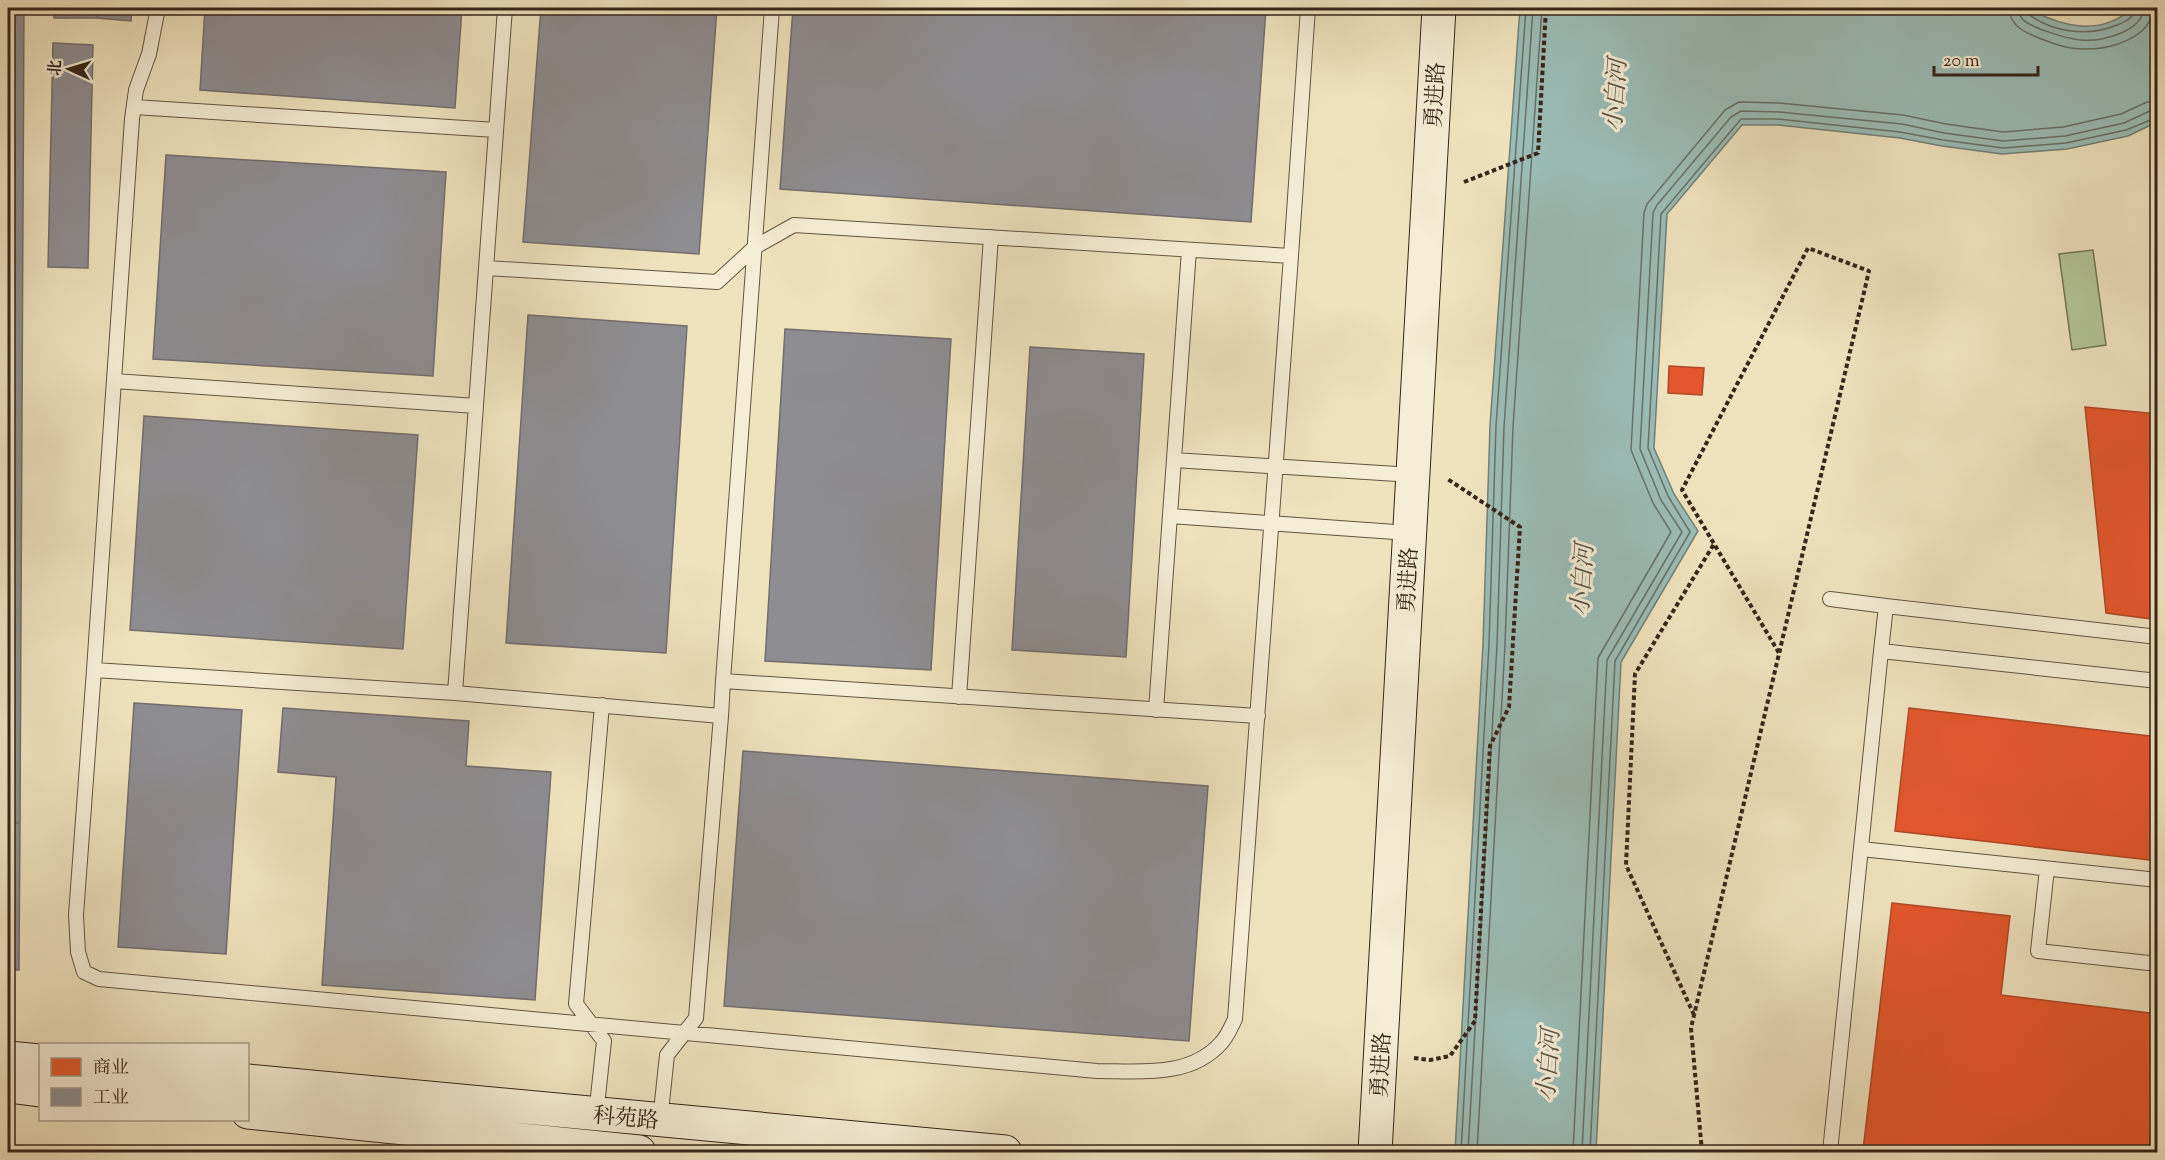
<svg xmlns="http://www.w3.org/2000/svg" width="2165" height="1160" font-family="'Sorts Mill Goudy','Noto Serif SC',serif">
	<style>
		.green { fill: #b3c596; stroke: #747558; stroke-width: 1.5 }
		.water { fill: #9bbdb7; stroke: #738078; stroke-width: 1.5 }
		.shops { fill: #e4572e; stroke: #b04828; stroke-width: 1.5 }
		.industry { fill: #8d8d92; stroke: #736e6e; stroke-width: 1.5 }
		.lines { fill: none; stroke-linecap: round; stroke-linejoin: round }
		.shore { stroke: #687168; stroke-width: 1.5 }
		.lane-casing { stroke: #645442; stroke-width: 16 }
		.secondary-casing { stroke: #362519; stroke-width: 35 }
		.path { stroke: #362519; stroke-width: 4; stroke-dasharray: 4.5 3; stroke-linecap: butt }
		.lane { stroke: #f5edd5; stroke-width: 14 }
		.secondary { stroke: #f5edd5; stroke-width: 33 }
		.labels { text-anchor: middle; stroke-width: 6; stroke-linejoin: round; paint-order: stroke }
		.street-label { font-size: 22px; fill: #362519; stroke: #f5edd5 }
		.water-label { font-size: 24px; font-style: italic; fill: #545348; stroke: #f5edd5 }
	</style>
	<rect width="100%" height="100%" fill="#efe3be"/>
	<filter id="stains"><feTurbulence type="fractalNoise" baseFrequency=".00333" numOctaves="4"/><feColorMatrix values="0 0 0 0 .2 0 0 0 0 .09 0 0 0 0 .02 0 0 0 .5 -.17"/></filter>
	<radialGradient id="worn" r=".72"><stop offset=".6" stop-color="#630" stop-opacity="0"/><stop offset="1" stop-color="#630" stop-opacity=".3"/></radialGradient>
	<path class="green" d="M 2093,250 L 2106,345 L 2072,350 L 2059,254 Z"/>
	<path class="water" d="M 1520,8 L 2027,8 C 2062,27 2100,37 2133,8 L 2157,8 L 2157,122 L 2128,136 L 2067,149 L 2002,154 L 1942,146 L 1900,138 L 1778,125 L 1742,125 L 1667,214 L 1654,448 L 1674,494 L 1698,531 L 1621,662 L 1596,1152 L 1455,1152 L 1483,644 L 1490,426 Z"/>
	<path class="shops" d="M 1669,366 L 1704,368 L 1702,395 L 1668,393 Z
		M 2085,407 L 2158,414 L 2158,620 L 2106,613 Z
		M 1909,708 L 2158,737 L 2158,861 L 1895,831 Z
		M 1892,903 L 2010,916 L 2001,995 L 2158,1014 L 2158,1107 L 2152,1152 L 1888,1152 L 1863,1150 Z"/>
	<path class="industry" d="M 8,8 L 24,8 L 20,823 L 8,823 Z
		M 54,8 L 98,8 L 97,18 L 54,18 Z
		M 98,8 L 132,8 L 131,21 L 97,18 Z
		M 205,8 L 462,8 L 455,108 L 200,90 Z
		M 541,8 L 717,8 L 699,254 L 523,242 Z
		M 793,8 L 1266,8 L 1251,222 L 780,189 Z
		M 53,43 L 93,45 L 88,268 L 48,267 Z
		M 166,155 L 446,172 L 433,376 L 153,359 Z
		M 528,315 L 687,326 L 666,653 L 506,643 Z
		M 785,329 L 951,339 L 931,670 L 765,661 Z
		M 1030,347 L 1144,354 L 1126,657 L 1012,650 Z
		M 144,416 L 418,435 L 403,649 L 130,630 Z
		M 134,703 L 242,710 L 226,954 L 118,947 Z
		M 283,708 L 469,721 L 466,766 L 551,772 L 535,1000 L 322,985 L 336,777 L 278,772 Z
		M 743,751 L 1208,786 L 1189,1041 L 724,1006 Z
		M 8,823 L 20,823 L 19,970 L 8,970 Z"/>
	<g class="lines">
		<path class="shore" d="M 2009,8 C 2010,26 2024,32 2039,38 C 2054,44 2068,49 2084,49 C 2109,50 2152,38 2153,8
			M 2018,8 C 2019,21 2029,24 2040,29 C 2054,34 2067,39 2081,40 C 2101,42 2142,32 2144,8
			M 2026,8 L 2027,13 C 2052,33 2088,37 2117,25 C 2125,22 2135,17 2136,8
			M 1461,1152 L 1489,644 L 1496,426 L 1526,8
			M 1468,1152 L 1497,645 L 1504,427 L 1533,8
			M 1477,1152 L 1505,645 L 1513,427 L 1542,8
			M 1573,1152 L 1598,658 L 1671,532 L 1653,503 L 1631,450 L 1644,213 L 1647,204 L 1725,110 L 1739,102 L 1779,103 L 1903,115 L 1946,124 L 2003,132 L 2063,127 L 2121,114 L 2147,102 L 2158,101
			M 1582,1152 L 1607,660 L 1682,532 L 1661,500 L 1640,449 L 1653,213 L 1657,205 L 1731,117 L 1741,111 L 1779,112 L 1902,124 L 1944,133 L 2003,141 L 2065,136 L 2124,123 L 2150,111 L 2158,110
			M 1590,1152 L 1615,661 L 1690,532 L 1668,496 L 1648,448 L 1661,214 L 1741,119 L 1778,119 L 1900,132 L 1943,140 L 2003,148 L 2066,143 L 2126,130 L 2158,117"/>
		<defs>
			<path id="lane" d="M 158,8 L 149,54 L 136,90 L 132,119 L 94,670 L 76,915 L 78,952 L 84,972 L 99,979 L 1097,1071 C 1140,1071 1190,1078 1221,1043 C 1227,1037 1231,1027 1235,1019 L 1291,256 L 794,225 L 755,247 L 717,282 L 486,268
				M 134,107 L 496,130
				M 1291,256 L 1308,8
				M 114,381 L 476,406
				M 1174,460 L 1413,475
				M 1170,516 L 1409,533
				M 1830,599 L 1886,606
				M 1881,651 L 1886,606 L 2158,637
				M 94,670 L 455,693 L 721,716 L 723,681 L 1258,716
				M 723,681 L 772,8
				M 455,693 L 505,8
				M 959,697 L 991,237
				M 1156,710 L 1189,250
				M 1861,849 L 2158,880
				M 2047,869 L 2038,951 L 2158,964
				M 596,1115 L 604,1041 L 576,1004 L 602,705
				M 660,1121 L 667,1055 L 696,1018 L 721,716
				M 1830,1152 L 1881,651 L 2158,681"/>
			<path id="secondary" d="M 8,1058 L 40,1061
				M 248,1081 L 1005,1152
				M 8,1086 L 40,1090
				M 248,1112 L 639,1152
				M 1375,1152 L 1439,8"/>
		</defs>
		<use href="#lane" class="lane-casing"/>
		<use href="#secondary" class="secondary-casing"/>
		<path class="path" d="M 1464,182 L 1538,153 L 1546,8
			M 1694,1015 L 1626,865 L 1635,674 L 1714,544
			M 1414,1058 L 1430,1060 L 1450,1056 L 1475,1021 L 1490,746 L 1509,707 L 1520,527 L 1446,478
			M 1702,1152 L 1691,1028 L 1869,271 L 1808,248 L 1682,490 L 1779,653"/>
		<use href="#lane" class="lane"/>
		<use href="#secondary" class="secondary"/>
	</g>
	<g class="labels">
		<g class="street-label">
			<text transform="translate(1434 95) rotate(-87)" y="8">勇进路</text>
			<text transform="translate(1407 580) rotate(-87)" y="8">勇进路</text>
			<text transform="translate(1380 1065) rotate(-87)" y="8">勇进路</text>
			<text transform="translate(626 1117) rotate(5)" y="8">科苑路</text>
		</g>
		<g class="water-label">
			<text transform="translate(1615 95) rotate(-86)" y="8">小白河</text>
			<text transform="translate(1582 580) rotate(-86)" y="8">小白河</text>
			<text transform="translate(1548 1065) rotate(-86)" y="8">小白河</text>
		</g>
	</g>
	<rect width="2165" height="1160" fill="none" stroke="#efe3be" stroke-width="30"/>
	<rect x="9" y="9" width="2147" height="1142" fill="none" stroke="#362519" stroke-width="3"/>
	<rect x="15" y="15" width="2135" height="1130" fill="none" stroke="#362519" stroke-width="1.5"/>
	<rect x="39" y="1043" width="210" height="78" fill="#f5edd5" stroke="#a99d8a" stroke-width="1.5"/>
	<rect x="51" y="1058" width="30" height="18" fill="#e4572e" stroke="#a99d8a" stroke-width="1.5"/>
	<text x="93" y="1073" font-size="18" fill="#362519">商业</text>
	<rect x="51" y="1088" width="30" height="18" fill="#8d8d92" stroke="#a99d8a" stroke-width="1.5"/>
	<text x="93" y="1103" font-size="18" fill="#362519">工业</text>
	<g transform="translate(69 69) rotate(274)" stroke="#f5edd5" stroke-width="4.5" paint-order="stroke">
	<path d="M0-4.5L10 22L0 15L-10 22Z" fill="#362519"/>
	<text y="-9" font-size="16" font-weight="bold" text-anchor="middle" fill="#362519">北</text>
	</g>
	<path d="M1934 66v9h104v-9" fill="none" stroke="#362519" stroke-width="3"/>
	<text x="1943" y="66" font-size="18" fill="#362519" stroke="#f5edd5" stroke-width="4.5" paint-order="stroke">20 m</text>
	<rect width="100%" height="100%" filter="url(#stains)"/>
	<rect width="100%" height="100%" fill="url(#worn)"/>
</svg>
